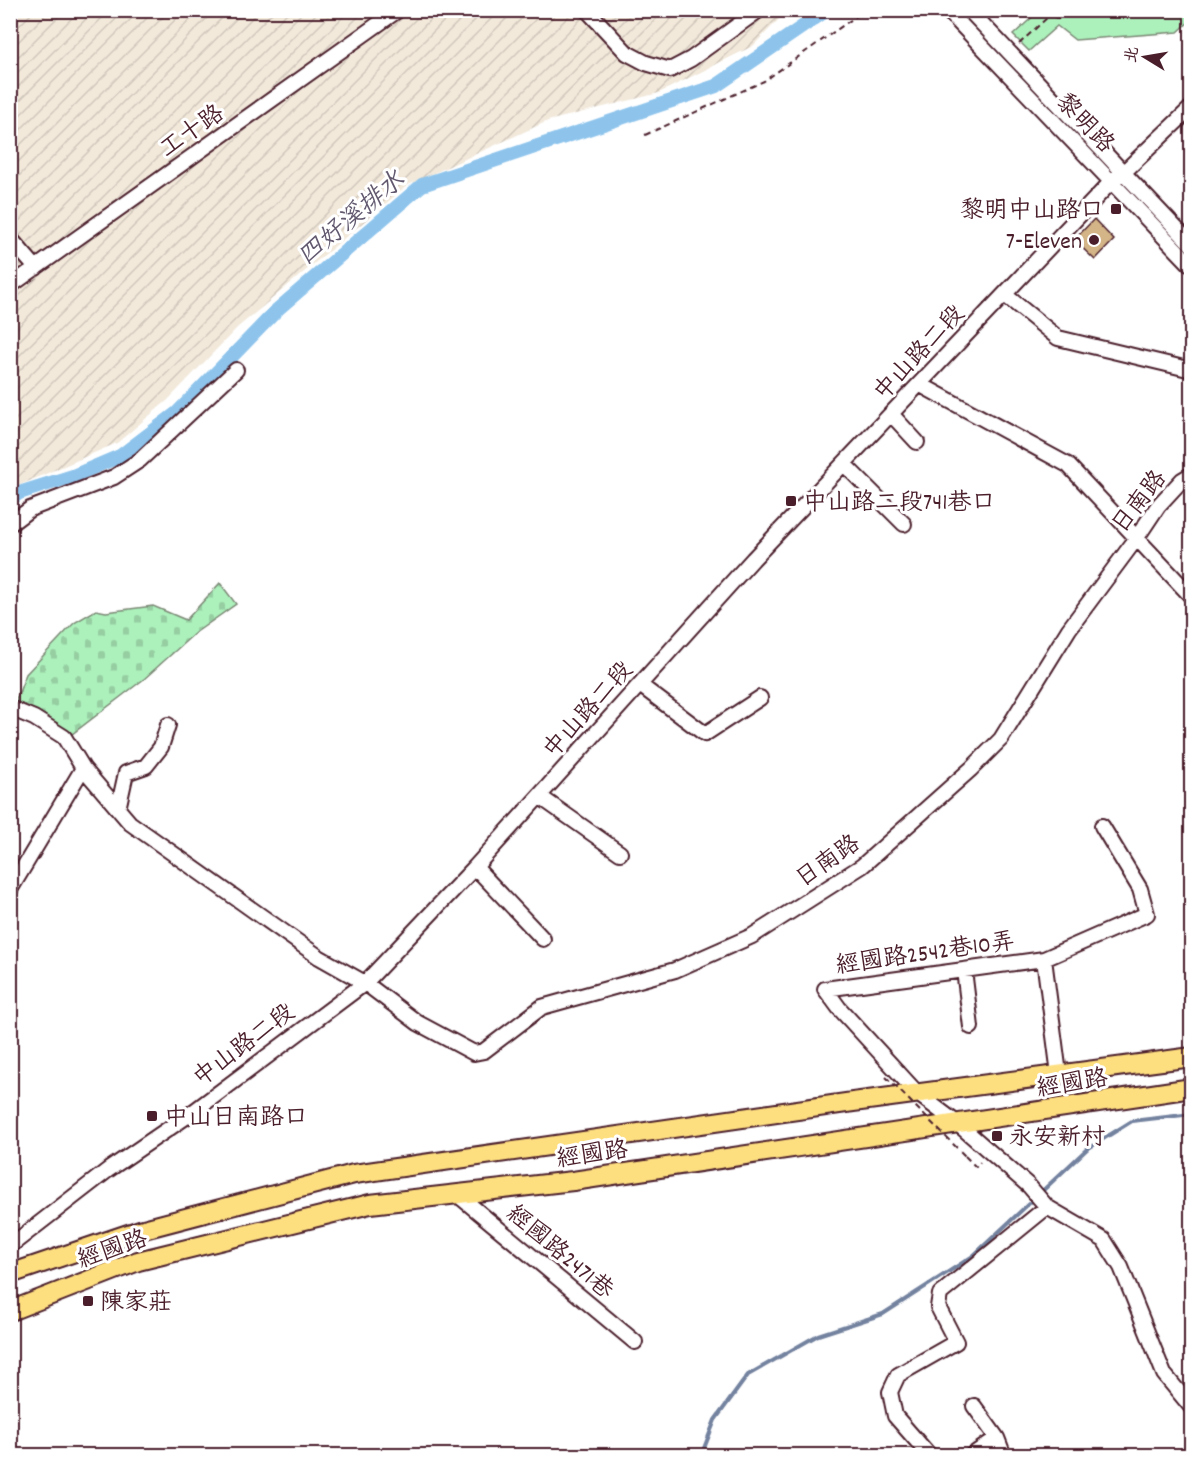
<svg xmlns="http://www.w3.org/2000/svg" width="1202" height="1466" font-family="Dekko,'LXGW WenKai TC',sans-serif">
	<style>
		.industrial { fill: url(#industrial-furrows) }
		.cemetery { fill: url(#cemetery-stones); stroke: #7b8874; stroke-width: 1.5 }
		.green { fill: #acf1bc; stroke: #7b8874; stroke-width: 1.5 }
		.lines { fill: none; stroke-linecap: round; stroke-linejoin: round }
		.stream { stroke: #73829f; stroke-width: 4 }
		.canal { stroke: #8ec4ec; stroke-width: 14 }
		.building { fill: #d4b588; stroke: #4a1f2b; stroke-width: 1.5 }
		.minor-casing { stroke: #4a1f2b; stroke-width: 18 }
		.major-casing { stroke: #4a1f2b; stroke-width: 22 }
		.path { stroke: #4a1f2b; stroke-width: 2; stroke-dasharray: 6 4.5; stroke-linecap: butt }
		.minor { stroke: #fff; stroke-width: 14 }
		.major { stroke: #fedf80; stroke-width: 18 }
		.path-bridge { stroke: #4a1f2b; stroke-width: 2; stroke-dasharray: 6 4.5; stroke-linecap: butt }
		.poi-dot { fill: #4a1f2b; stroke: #fff; stroke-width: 2 }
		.labels { text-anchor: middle; stroke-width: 6; stroke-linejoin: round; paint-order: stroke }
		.street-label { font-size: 24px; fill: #4a1f2b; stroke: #fff }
		.poi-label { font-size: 24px; fill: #4a1f2b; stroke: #fff; text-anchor: start }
		.water-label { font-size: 26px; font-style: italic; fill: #62596f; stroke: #fff }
	</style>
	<defs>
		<pattern id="industrial-furrows" width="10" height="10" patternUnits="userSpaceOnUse" patternTransform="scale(1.5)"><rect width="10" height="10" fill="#f2e9db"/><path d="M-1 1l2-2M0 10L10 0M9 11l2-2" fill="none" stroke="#d1c7bc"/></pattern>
		<pattern id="cemetery-stones" width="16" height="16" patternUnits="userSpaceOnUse" patternTransform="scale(1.5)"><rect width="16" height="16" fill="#acf1bc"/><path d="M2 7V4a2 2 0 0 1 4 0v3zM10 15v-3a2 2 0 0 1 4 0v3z" fill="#96cea2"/></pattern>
	</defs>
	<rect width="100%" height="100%" fill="#fff"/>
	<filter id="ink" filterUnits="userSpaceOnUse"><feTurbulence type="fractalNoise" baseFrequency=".0167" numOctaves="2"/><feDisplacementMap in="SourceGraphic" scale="12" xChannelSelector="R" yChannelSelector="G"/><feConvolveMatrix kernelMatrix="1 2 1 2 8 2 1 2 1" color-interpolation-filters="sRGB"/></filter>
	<g filter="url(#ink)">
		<path class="industrial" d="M 11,11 L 787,11 L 753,46 L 659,93 L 548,121 L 408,185 L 237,328 L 168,400 L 117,443 L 11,489 Z"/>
		<path class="cemetery" d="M 220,583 L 236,604 L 195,633 L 144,679 L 72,734 L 15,703 L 26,674 L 74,623 L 96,610 L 106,612 L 153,606 L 186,620 Z"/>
		<path class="green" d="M 1039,11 L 1191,11 L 1191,20 L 1178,32 L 1075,40 L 1057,26 L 1029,51 L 1013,35 Z"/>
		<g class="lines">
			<path class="stream" d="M 701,1456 L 715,1420 L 748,1375 L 818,1335 L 883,1314 L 973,1256 L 1087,1149 L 1132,1121 L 1192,1114"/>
			<path class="canal" d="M 10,500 L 19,493 L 73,476 L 120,456 L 178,412 L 278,309 L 422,185 L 716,86 L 827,10"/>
		</g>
		<path class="building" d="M 1094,219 L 1114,240 L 1095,260 L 1074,240 Z"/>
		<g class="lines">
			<defs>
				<path id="minor" d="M 587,10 L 627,53 L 646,63 L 670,70 L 691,59 L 759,10
					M 947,10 L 1192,266
					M 969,10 L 1192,245
					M 10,238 L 36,268
					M 10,286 L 398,10
					M 1005,295 L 1058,338 L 1192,370
					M 921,385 L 1068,465 L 1192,597
					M 892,415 L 917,442
					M 844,464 L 904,524
					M 10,524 L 30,509 L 114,477 L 140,460 L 236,370
					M 640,685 L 705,734 L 760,698
					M 10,708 L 34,718 L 64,737 L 83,768 L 130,823 L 319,957 L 365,983 L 418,1023 L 474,1053 L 484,1051 L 542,1007 L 675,970 L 752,936 L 862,866 L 971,769 L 1001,739 L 1069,629 L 1136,539 L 1158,506 L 1182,480 L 1192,474
					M 539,796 L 620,853
					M 118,809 L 126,773 L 146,766 L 161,747 L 168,725
					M 475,867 L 543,939
					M 10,890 L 83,768
					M 1044,959 L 1147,914 L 1140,889 L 1102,826
					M 964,970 L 971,1027
					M 1059,1074 L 1044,959 L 825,989 L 839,1008 L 918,1094 L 958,1124 L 1029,1186 L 1047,1207 L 1104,1240 L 1121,1267 L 1164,1374 L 1192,1408
					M 458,1195 L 635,1342
					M 10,1246 L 108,1170 L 193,1112 L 365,983 L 475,867 L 753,559 L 1112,181 L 1124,172 L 1192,107
					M 974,1406 L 997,1438 L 1004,1456
					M 930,1456 L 895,1416 L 890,1392 L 898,1375 L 956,1342 L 938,1307 L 940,1294 L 1047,1207
					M 971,1456 L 997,1438"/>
				<path id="major" d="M 10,1274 L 140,1230 L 354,1174 L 853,1102 L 1192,1057
					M 10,1311 L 138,1261 L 370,1204 L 573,1181 L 1192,1088"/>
			</defs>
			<use href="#minor" class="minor-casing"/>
			<use href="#major" class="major-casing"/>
			<path class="path" d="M 1046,10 C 1053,20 1063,20 1070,10
				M 1118,10 L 1132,10
				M 1069,12 L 1077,13 L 1084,10
				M 1019,44 L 1050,15
				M 645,135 L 764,81 L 865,10
				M 1187,880 L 1192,878
				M 965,1156 L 976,1167 L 980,1162"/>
			<use href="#minor" class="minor"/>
			<use href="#major" class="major"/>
			<path class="path-bridge" d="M 886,1077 L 965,1156"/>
		</g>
	</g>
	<g class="poi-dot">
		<rect x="1110" y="203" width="12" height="12" rx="3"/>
		<circle cx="1094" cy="240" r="6"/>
		<rect x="785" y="495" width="12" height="12" rx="3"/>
		<rect x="146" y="1110" width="12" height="12" rx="3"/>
		<rect x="991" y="1130" width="12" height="12" rx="3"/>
		<rect x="82" y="1295" width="12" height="12" rx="3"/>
	</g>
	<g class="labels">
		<g class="street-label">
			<text transform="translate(1086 122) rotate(46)" y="8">黎明路</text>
			<text transform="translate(191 130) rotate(-35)" y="8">工十路</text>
			<text transform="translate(918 352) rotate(-47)" y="8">中山路二段</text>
			<text transform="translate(1138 501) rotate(-52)" y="8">日南路</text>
			<text transform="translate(587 709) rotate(-48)" y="8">中山路二段</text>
			<text transform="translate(827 860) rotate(-35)" y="8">日南路</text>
			<text transform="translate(925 952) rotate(-8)" y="8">經國路2542巷10弄</text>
			<text transform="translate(243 1044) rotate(-37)" y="8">中山路二段</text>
			<text transform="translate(1072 1082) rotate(-9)" y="8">經國路</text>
			<text transform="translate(592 1153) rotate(-8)" y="8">經國路</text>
			<text transform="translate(112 1248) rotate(-19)" y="8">經國路</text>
			<text transform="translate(561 1251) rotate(40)" y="8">經國路2471巷</text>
		</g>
		<g class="poi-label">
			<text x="1104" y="217" text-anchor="end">黎明中山路口</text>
			<text x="1082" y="248" text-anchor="end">7-Eleven</text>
			<text x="803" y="509">中山路二段741巷口</text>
			<text x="164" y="1124">中山日南路口</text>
			<text x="1009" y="1144">永安新村</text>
			<text x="100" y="1309">陳家莊</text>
		</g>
		<g class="water-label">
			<text transform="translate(350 217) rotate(-40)" y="9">四好溪排水</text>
		</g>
	</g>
	<rect width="1202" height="1466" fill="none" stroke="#fff" stroke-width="36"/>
	<rect x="18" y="18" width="1166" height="1430" fill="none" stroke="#4a1f2b" stroke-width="2" filter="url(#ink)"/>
	<g transform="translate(1145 57) rotate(281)" stroke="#ffffff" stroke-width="4.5" paint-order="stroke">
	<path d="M0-4.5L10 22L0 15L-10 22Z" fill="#4a1f2b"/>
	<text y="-9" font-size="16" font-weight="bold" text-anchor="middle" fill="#4a1f2b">北</text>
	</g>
</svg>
